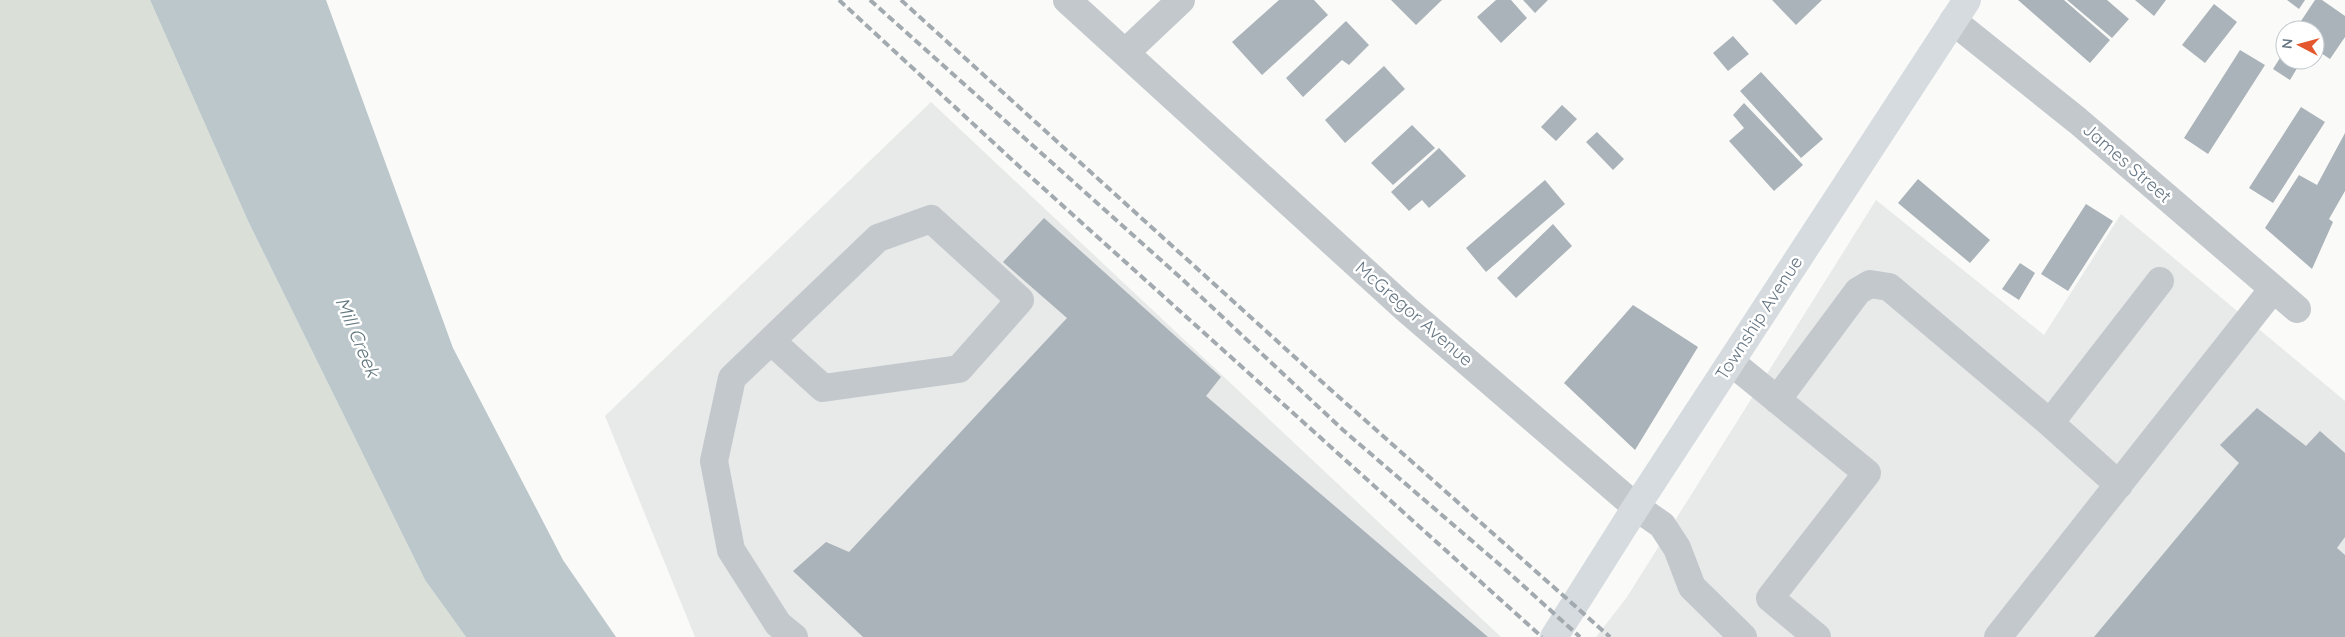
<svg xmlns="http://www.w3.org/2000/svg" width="2345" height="637" font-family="Quicksand,sans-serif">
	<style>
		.built { fill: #e8e9e9 }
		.green { fill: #dadfd7 }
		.water { fill: #bbc7cb }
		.building { fill: #aab3b9 }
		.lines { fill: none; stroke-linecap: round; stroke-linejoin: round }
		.minor { stroke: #c3c8cc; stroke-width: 28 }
		.major { stroke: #d6dbdf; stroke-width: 28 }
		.rail { stroke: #a2aab0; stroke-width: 4; stroke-dasharray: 8 4; stroke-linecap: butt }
		.labels { text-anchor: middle; stroke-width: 5; stroke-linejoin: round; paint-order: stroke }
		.street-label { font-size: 18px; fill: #657683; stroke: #fff }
		.water-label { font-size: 19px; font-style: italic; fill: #60757c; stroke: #fff }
	</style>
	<rect width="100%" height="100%" fill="#fafaf8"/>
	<path class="built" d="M 931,102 L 1501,637 L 695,637 L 605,416 Z
		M 1876,200 L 2044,335 L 2121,214 L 2345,401 L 2345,637 L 1596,637 L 1627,597 Z"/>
	<path class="green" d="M 0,0 L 150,0 L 248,221 L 425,580 L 466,637 L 0,637 Z"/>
	<path class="water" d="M 150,0 L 326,0 L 453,348 L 563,560 L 616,637 L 466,637 L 425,580 L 248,221 Z"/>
	<path class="building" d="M 1279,0 L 1314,0 L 1328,15 L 1262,75 L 1232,42 Z
		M 1391,0 L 1442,0 L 1416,25 Z
		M 1496,0 L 1511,0 L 1527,18 L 1501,43 L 1477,17 Z
		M 1523,0 L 1548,0 L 1535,13 Z
		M 1772,0 L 1822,0 L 1796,25 Z
		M 2018,0 L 2064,0 L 2110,40 L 2090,63 Z
		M 2067,0 L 2107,0 L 2129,19 L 2112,38 Z
		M 2135,0 L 2166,0 L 2154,16 Z
		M 2287,0 L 2305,0 L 2299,9 Z
		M 2315,0 L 2322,0 L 2345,16 L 2345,37 L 2330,59 L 2315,49 L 2315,30 L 2295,30 Z
		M 2214,4 L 2237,22 L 2205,63 L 2182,45 Z
		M 1346,21 L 1369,45 L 1349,65 L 1342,60 L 1303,97 L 1286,78 Z
		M 1733,36 L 1749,54 L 1728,71 L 1713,53 Z
		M 2240,50 L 2265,65 L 2208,154 L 2184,138 Z
		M 2285,50 L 2285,60 L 2302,60 L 2290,80 L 2273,69 Z
		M 1384,66 L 1405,89 L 1345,143 L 1325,120 Z
		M 1761,72 L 1823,139 L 1801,158 L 1740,91 Z
		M 1744,103 L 1803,165 L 1774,191 L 1729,141 L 1744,128 L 1733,115 Z
		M 1562,105 L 1577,119 L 1556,141 L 1541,127 Z
		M 2301,107 L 2325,122 L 2273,203 L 2249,188 Z
		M 1412,125 L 1435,148 L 1393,185 L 1371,163 Z
		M 1597,132 L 1624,159 L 1613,170 L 1586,142 Z
		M 2345,133 L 2345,191 L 2329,219 L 2333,222 L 2312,269 L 2265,228 L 2299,175 L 2317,185 Z
		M 1439,148 L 1466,176 L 1429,208 L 1422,200 L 1409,211 L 1391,192 Z
		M 1918,179 L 1990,240 L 1970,263 L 1898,203 Z
		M 1545,180 L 1565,204 L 1486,272 L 1466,248 Z
		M 2086,204 L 2113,221 L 2068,291 L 2041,274 Z
		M 1044,218 L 1221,377 L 1206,396 L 1488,637 L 863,637 L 793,571 L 826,542 L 849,552 L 1067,318 L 1003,262 Z
		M 1553,224 L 1572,246 L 1516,298 L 1497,278 Z
		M 2020,263 L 2035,273 L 2019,300 L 2002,289 Z
		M 1633,305 L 1698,347 L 1635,450 L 1564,383 Z
		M 2257,408 L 2306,446 L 2320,431 L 2345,453 L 2345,537 L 2337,548 L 2345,555 L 2345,637 L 2094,637 L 2239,463 L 2220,445 Z"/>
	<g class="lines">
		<path class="minor" d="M 1067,0 L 1406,309 L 1636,507 L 1662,525 L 1677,548 L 1692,587 L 1743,637
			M 1953,21 L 2078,121 L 2297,309
			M 1126,52 L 1181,0
			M 771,341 L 823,388 L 959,369 L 1020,300 L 931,219 L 878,238 L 732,378 L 714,461 L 731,550 L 778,624 L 794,637
			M 1731,362 L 1867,473 L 1770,598 L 1817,637
			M 1777,400 L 1858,291 L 1870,284 L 1889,287 L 2050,423 L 2119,485
			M 2050,423 L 2160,281
			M 1998,637 L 2273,289"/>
		<path class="major" d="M 1554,637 L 1636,507 L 1967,0"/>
		<path class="rail" d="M 839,0 L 1022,169 L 1542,637
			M 870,0 L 1181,278 L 1343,430 L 1507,571 L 1580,637
			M 901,0 L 1331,390 L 1610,637"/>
	</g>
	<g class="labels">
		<g class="street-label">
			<text transform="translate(2127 163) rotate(41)" y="6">James Street</text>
			<text transform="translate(1414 314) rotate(41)" y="6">McGregor Avenue</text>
			<text transform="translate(1759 318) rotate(-57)" y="6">Township Avenue</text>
		</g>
		<g class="water-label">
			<text transform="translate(358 337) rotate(67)" y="7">Mill Creek</text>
		</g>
	</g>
	<g transform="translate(2300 45) rotate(276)"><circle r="24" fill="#ffffff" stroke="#c1c8cd"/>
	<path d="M0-4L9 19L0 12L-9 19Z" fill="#e4572e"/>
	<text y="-8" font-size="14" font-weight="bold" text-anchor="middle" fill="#657683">N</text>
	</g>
</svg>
